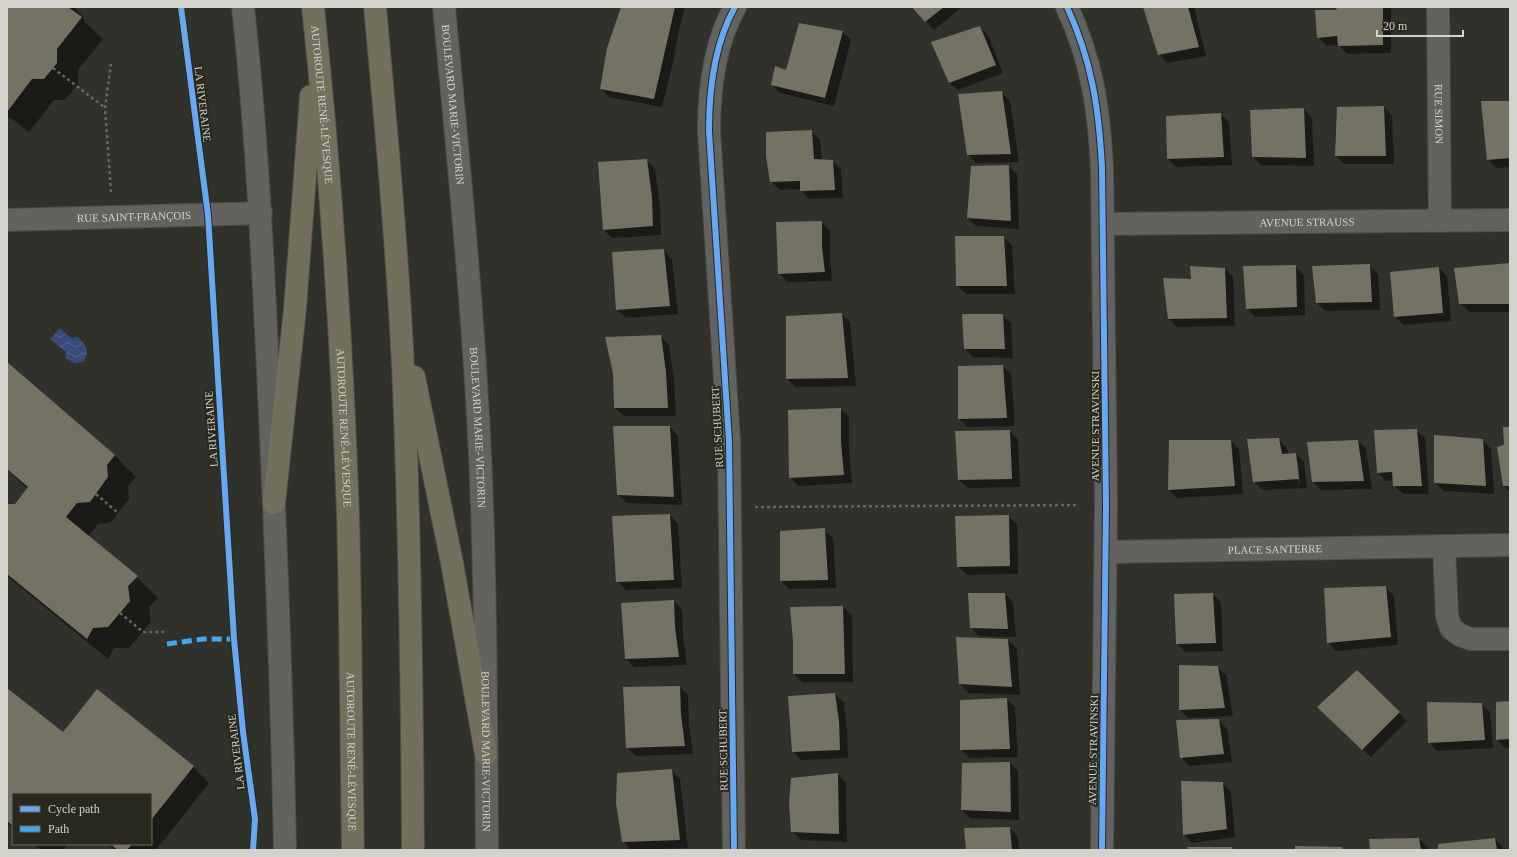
<svg xmlns="http://www.w3.org/2000/svg" width="1517" height="857" font-family="Georgia,serif">
	<style>
		.water { fill: url(#water-waves) }
		.shadow { fill: #0007; fill-rule: evenodd }
		.building { fill: #747262 }
		.lines { fill: none; stroke-linecap: round; stroke-linejoin: round }
		.street-casing { stroke: #4d4d48; stroke-width: 24 }
		.secondary-casing { stroke: #4d4d48; stroke-width: 24 }
		.highway-casing { stroke: #4d4d48; stroke-width: 24 }
		.path { stroke: #656561; stroke-width: 2.5; stroke-dasharray: 3 3; stroke-linecap: butt }
		.street { stroke: #63625e; stroke-width: 22 }
		.secondary { stroke: #63625e; stroke-width: 22 }
		.highway { stroke: #726f5d; stroke-width: 22 }
		.quiet { stroke: #3fa9f5; stroke-width: 5; stroke-dasharray: 10 5; stroke-linecap: butt }
		.cycleway-casing { stroke: #2a291e; stroke-width: 8 }
		.cycleway { stroke: #66a8f1; stroke-width: 6 }
		.labels { text-anchor: middle; stroke-width: 4; stroke-linejoin: round; paint-order: stroke }
		.street-label { font-size: 11px; fill: #d3d3cc; stroke: #2a291e }
	</style>
	<defs>
		<pattern id="water-waves" width="16" height="10" patternUnits="userSpaceOnUse"><rect width="16" height="10" fill="#394b7b"/><path d="M0 5q4-4 8 0t8 0" fill="none" stroke="#55648d"/></pattern>
	</defs>
	<rect width="100%" height="100%" fill="#31312b"/>
	<path class="water" d="M 60,328 L 71,338 L 78,337 C 86,346 91,350 83,362 L 75,363 L 65,358 L 66,352 L 50,339 Z"/>
	<path class="shadow" d="M 7,7 L 74,7 L 84,18 L 84,21 L 103,39 L 78,70 L 78,84 L 65,100 L 54,100 L 29,132 L 11,118 L 7,118 Z
		M 622,7 L 685,7 L 680,25 L 672,67 L 662,107 L 609,97 L 601,88 Z
		M 913,7 L 962,7 L 934,30 Z
		M 1144,7 L 1194,7 L 1206,56 L 1167,63 L 1159,54 Z
		M 1338,7 L 1391,7 L 1391,53 L 1347,54 L 1339,45 L 1327,46 L 1318,37 L 1337,12 Z
		M 980,27 L 988,35 L 1003,73 L 958,90 L 949,82 Z
		M 843,32 L 851,40 L 834,106 L 780,93 L 772,84 L 787,71 Z
		M 1001,92 L 1010,101 L 1019,162 L 976,163 L 968,154 Z
		M 1510,102 L 1510,167 L 1496,168 L 1488,159 Z
		M 1384,107 L 1392,116 L 1394,164 L 1344,164 L 1336,156 Z
		M 1304,109 L 1312,118 L 1314,166 L 1261,165 L 1253,157 Z
		M 1220,114 L 1229,122 L 1232,165 L 1176,167 L 1168,159 Z
		M 811,131 L 820,140 L 822,160 L 832,161 L 841,169 L 843,198 L 809,199 L 801,189 L 780,190 L 771,181 Z
		M 646,160 L 655,169 L 660,206 L 661,235 L 612,238 L 604,230 Z
		M 1008,166 L 1017,174 L 1019,229 L 976,226 L 968,218 Z
		M 822,222 L 830,231 L 830,256 L 832,281 L 788,282 L 779,273 Z
		M 1003,237 L 1012,245 L 1015,294 L 966,294 L 957,286 Z
		M 664,250 L 672,259 L 678,314 L 626,318 L 617,310 Z
		M 1510,264 L 1510,312 L 1469,312 L 1460,303 Z
		M 1369,265 L 1378,274 L 1380,310 L 1325,311 L 1317,303 Z
		M 1295,266 L 1304,275 L 1305,315 L 1256,317 L 1247,308 Z
		M 1224,268 L 1233,277 L 1235,326 L 1177,327 L 1169,319 L 1192,280 Z
		M 1439,268 L 1447,276 L 1451,321 L 1404,325 L 1395,317 Z
		M 841,314 L 850,322 L 856,386 L 796,387 L 787,379 Z
		M 1002,315 L 1011,323 L 1013,358 L 973,357 L 965,349 Z
		M 660,336 L 669,345 L 674,381 L 676,416 L 624,416 L 615,408 L 614,373 Z
		M 7,364 L 115,456 L 136,477 L 128,486 L 129,499 L 111,522 L 98,524 L 88,537 L 137,577 L 158,598 L 149,607 L 151,622 L 129,648 L 114,648 L 108,659 L 7,576 L 7,505 L 15,505 L 28,489 L 7,470 Z
		M 1002,366 L 1011,374 L 1015,426 L 968,427 L 959,419 Z
		M 840,409 L 849,417 L 849,451 L 852,483 L 798,486 L 790,477 Z
		M 670,427 L 678,436 L 682,505 L 627,503 L 618,495 Z
		M 1510,428 L 1510,492 L 1504,486 L 1505,445 Z
		M 1416,430 L 1425,438 L 1429,494 L 1403,494 L 1394,485 L 1394,480 L 1386,481 L 1378,472 Z
		M 1010,431 L 1018,440 L 1020,487 L 968,488 L 959,480 Z
		M 1278,439 L 1287,448 L 1288,454 L 1295,454 L 1304,462 L 1307,488 L 1262,490 L 1254,481 ZM 1296,461 L 1298,461 L 1300,484 L 1299,485 Z
		M 1482,440 L 1491,449 L 1494,494 L 1444,491 L 1435,483 Z
		M 1231,441 L 1239,449 L 1243,494 L 1177,498 L 1169,490 Z
		M 1358,441 L 1366,449 L 1372,489 L 1322,490 L 1313,482 Z
		M 670,515 L 678,524 L 682,588 L 626,590 L 617,581 Z
		M 1008,516 L 1017,524 L 1018,574 L 967,575 L 958,566 Z
		M 824,530 L 833,538 L 836,588 L 789,589 L 781,581 L 781,532 Z
		M 1385,587 L 1394,596 L 1398,645 L 1336,651 L 1328,642 Z
		M 1005,594 L 1013,602 L 1016,637 L 979,636 L 971,627 Z
		M 1212,594 L 1221,602 L 1223,651 L 1186,652 L 1177,644 Z
		M 674,601 L 682,610 L 683,636 L 687,665 L 634,667 L 626,659 Z
		M 843,607 L 852,615 L 853,682 L 802,682 L 794,674 L 794,641 L 791,608 Z
		M 957,638 L 1008,640 L 1017,649 L 1020,695 L 968,693 L 960,684 Z
		M 1217,667 L 1226,675 L 1233,716 L 1188,718 L 1180,710 Z
		M 1357,671 L 1407,721 L 1371,757 L 1327,716 Z
		M 680,687 L 688,695 L 689,724 L 693,754 L 636,756 L 627,747 Z
		M 7,689 L 63,733 L 193,767 L 209,783 L 156,850 L 115,850 L 108,844 L 151,844 L 151,794 L 13,794 L 13,828 L 7,823 Z
		M 835,694 L 844,703 L 847,730 L 848,758 L 801,760 L 793,751 Z
		M 1006,699 L 1015,707 L 1018,757 L 969,758 L 961,749 Z
		M 1497,702 L 1510,702 L 1510,748 L 1505,748 L 1497,740 Z
		M 1481,704 L 1490,712 L 1493,748 L 1437,751 L 1429,742 Z
		M 1218,720 L 1227,729 L 1232,762 L 1189,766 L 1181,757 Z
		M 1010,763 L 1018,771 L 1019,820 L 970,818 L 962,810 Z
		M 672,770 L 680,779 L 688,848 L 631,850 L 623,841 Z
		M 838,774 L 846,783 L 847,842 L 801,840 L 792,831 Z
		M 1223,783 L 1231,792 L 1235,837 L 1192,843 L 1184,834 Z
		M 1010,828 L 1018,837 L 1019,850 L 967,850 Z
		M 1419,839 L 1428,847 L 1428,850 L 1371,850 Z
		M 1495,839 L 1503,847 L 1504,850 L 1439,850 Z
		M 33,844 L 68,844 L 63,850 L 41,850 Z"/>
	<path class="building" d="M 7,7 L 68,7 L 82,17 L 57,49 L 57,63 L 44,79 L 32,79 L 7,112 Z
		M 621,7 L 675,7 L 654,99 L 600,89 L 607,48 Z
		M 912,7 L 944,7 L 925,22 Z
		M 1143,7 L 1188,7 L 1199,47 L 1158,55 Z
		M 1337,7 L 1383,7 L 1383,45 L 1338,46 L 1337,36 L 1317,38 L 1315,10 L 1336,10 Z
		M 799,23 L 843,31 L 825,98 L 771,85 L 775,66 L 786,70 Z
		M 980,26 L 996,65 L 949,83 L 931,42 Z
		M 1002,91 L 1011,154 L 967,155 L 958,94 Z
		M 1481,101 L 1510,101 L 1510,158 L 1487,160 Z
		M 1384,106 L 1386,156 L 1335,156 L 1337,107 Z
		M 1304,108 L 1306,158 L 1252,157 L 1250,110 Z
		M 1221,113 L 1224,157 L 1167,159 L 1166,116 Z
		M 812,130 L 814,159 L 833,160 L 835,190 L 800,191 L 800,181 L 770,182 L 766,156 L 766,132 Z
		M 647,159 L 652,197 L 653,226 L 603,230 L 598,162 Z
		M 1009,165 L 1011,221 L 967,218 L 971,166 Z
		M 822,221 L 822,247 L 825,272 L 778,274 L 776,222 Z
		M 955,236 L 1004,236 L 1007,286 L 956,286 Z
		M 664,249 L 670,306 L 616,310 L 612,252 Z
		M 1510,263 L 1510,304 L 1459,304 L 1454,268 Z
		M 1370,264 L 1372,302 L 1316,303 L 1312,266 Z
		M 1296,265 L 1297,307 L 1246,309 L 1243,266 Z
		M 1190,266 L 1225,268 L 1227,318 L 1168,319 L 1163,278 L 1191,279 Z
		M 1439,267 L 1443,313 L 1394,317 L 1390,272 Z
		M 842,313 L 848,378 L 786,379 L 786,316 Z
		M 962,314 L 1003,314 L 1005,349 L 964,349 Z
		M 661,335 L 666,372 L 668,408 L 614,408 L 613,373 L 605,337 Z
		M 7,362 L 115,455 L 107,465 L 108,477 L 90,502 L 77,503 L 66,517 L 138,576 L 128,586 L 130,601 L 108,627 L 93,628 L 87,639 L 7,574 L 7,504 L 15,504 L 28,487 L 7,469 Z
		M 1003,365 L 1007,418 L 958,419 L 958,366 Z
		M 841,408 L 841,442 L 844,475 L 789,478 L 788,410 Z
		M 613,426 L 670,426 L 674,497 L 617,495 Z
		M 1503,427 L 1510,427 L 1510,486 L 1503,486 L 1497,447 L 1504,445 Z
		M 1417,429 L 1422,486 L 1393,486 L 1392,472 L 1377,473 L 1374,430 Z
		M 1010,430 L 1012,479 L 958,480 L 955,431 Z
		M 1434,435 L 1483,439 L 1486,486 L 1434,483 Z
		M 1279,438 L 1282,454 L 1296,453 L 1299,479 L 1253,482 L 1247,439 Z
		M 1169,440 L 1231,440 L 1235,486 L 1168,490 Z
		M 1358,440 L 1364,481 L 1312,482 L 1307,442 Z
		M 670,514 L 674,580 L 616,582 L 612,516 Z
		M 1009,515 L 1010,566 L 957,567 L 955,516 Z
		M 825,528 L 828,580 L 780,581 L 780,531 Z
		M 1386,586 L 1391,637 L 1327,643 L 1324,588 Z
		M 968,593 L 1005,593 L 1008,629 L 970,628 Z
		M 1213,593 L 1216,643 L 1176,644 L 1174,594 Z
		M 674,600 L 675,627 L 679,657 L 625,659 L 621,603 Z
		M 843,606 L 845,674 L 793,674 L 793,641 L 790,607 Z
		M 956,637 L 1008,639 L 1012,687 L 959,684 Z
		M 1179,665 L 1218,666 L 1225,708 L 1179,710 Z
		M 1357,670 L 1400,712 L 1362,750 L 1317,707 Z
		M 680,686 L 681,714 L 685,746 L 626,748 L 623,687 Z
		M 7,688 L 63,732 L 97,689 L 194,766 L 151,820 L 151,794 L 13,794 L 13,826 L 7,821 Z
		M 835,693 L 839,721 L 840,750 L 792,752 L 788,696 Z
		M 1007,698 L 1010,749 L 960,750 L 960,700 Z
		M 1510,701 L 1510,739 L 1496,740 L 1496,702 Z
		M 1427,702 L 1482,703 L 1485,740 L 1428,743 Z
		M 1219,719 L 1224,754 L 1180,758 L 1176,720 Z
		M 1010,762 L 1011,812 L 961,810 L 962,763 Z
		M 672,769 L 680,840 L 622,842 L 616,803 L 617,773 Z
		M 838,773 L 839,834 L 791,832 L 789,803 L 791,778 Z
		M 1181,781 L 1223,782 L 1227,829 L 1183,835 Z
		M 1010,827 L 1012,850 L 966,850 L 964,828 Z
		M 1419,838 L 1421,850 L 1370,850 L 1369,839 Z
		M 1495,838 L 1497,850 L 1438,850 L 1438,844 Z
		M 110,844 L 132,844 L 127,850 L 118,850 Z
		M 1295,846 L 1342,847 L 1343,850 L 1295,850 Z
		M 1187,847 L 1232,847 L 1233,850 L 1188,850 Z"/>
	<g class="lines">
		<defs>
			<g id="street">
				<path d="M 1067,7 C 1092,61 1099,109 1102,168 L 1106,505 L 1102,850"/>
				<path id="s1" d="M 1438,7 L 1440,221"/>
				<path id="s2" d="M 7,220 L 261,213"/>
				<path id="s3" d="M 1103,224 L 1510,220"/>
				<path d="M 1444,546 L 1447,616 L 1451,628 L 1460,635 L 1471,639 L 1510,639"/>
				<path id="s4" d="M 1106,552 L 1510,545"/>
				<path d="M 734,850 L 729,441 L 709,131 C 709,89 714,44 735,7"/>
			</g>
			<g id="secondary">
				<path d="M 243,7 C 257,135 263,263 269,392 C 276,545 282,697 285,850"/>
				<path id="s5" d="M 444,7 C 458,156 473,306 480,455 C 486,587 486,718 487,850"/>
			</g>
			<g id="highway">
				<path id="s6" d="M 313,7 C 331,176 342,345 348,515 C 351,626 351,738 353,850"/>
				<path d="M 375,7 C 386,127 397,246 403,366 C 410,528 412,689 413,850"/>
				<path d="M 414,377 L 452,563 L 486,754"/>
				<path d="M 274,503 L 295,309 L 311,96"/>
			</g>
		</defs>
		<use href="#street" class="street-casing"/>
		<use href="#secondary" class="secondary-casing"/>
		<use href="#highway" class="highway-casing"/>
		<path class="path" d="M 53,68 L 104,107
			M 111,192 L 105,108 L 111,64
			M 96,494 L 118,513
			M 755,507 L 1078,505
			M 120,613 L 143,632 L 166,632"/>
		<use href="#street" class="street"/>
		<use href="#secondary" class="secondary"/>
		<use href="#highway" class="highway"/>
		<path class="quiet" d="M 167,644 L 203,639 L 234,639"/>
		<defs>
			<path id="cycleway" d="M 181,7 L 208,215 L 234,639 L 243,732 L 255,819 L 253,850
				M 1067,7 C 1092,61 1099,109 1102,168 L 1106,505 L 1102,850
				M 734,850 L 729,441 L 709,131 C 709,89 714,44 735,7"/>
		</defs>
		<use href="#cycleway" class="cycleway-casing"/>
		<use href="#cycleway" class="cycleway"/>
	</g>
	<g class="labels">
		<g class="street-label">
			<text transform="translate(203 104) rotate(83)" y="4">LA RIVERAINE</text>
			<text dy="4" stroke="none"><textPath href="#s6" startOffset="98">AUTOROUTE RENÉ-LÉVESQUE</textPath></text>
			<text dy="4" stroke="none"><textPath href="#s5" startOffset="98">BOULEVARD MARIE-VICTORIN</textPath></text>
			<text dy="4" stroke="none"><textPath href="#s1" startOffset="107">RUE SIMON</textPath></text>
			<text dy="4" stroke="none"><textPath href="#s2" startOffset="127">RUE SAINT-FRANÇOIS</textPath></text>
			<text dy="4" stroke="none"><textPath href="#s3" startOffset="204">AVENUE STRAUSS</textPath></text>
			<text transform="translate(1095 426) rotate(-90)" y="4">AVENUE STRAVINSKI</text>
			<text transform="translate(717 427) rotate(-93)" y="4">RUE SCHUBERT</text>
			<text dy="4" stroke="none"><textPath href="#s6" startOffset="422">AUTOROUTE RENÉ-LÉVESQUE</textPath></text>
			<text dy="4" stroke="none"><textPath href="#s5" startOffset="422">BOULEVARD MARIE-VICTORIN</textPath></text>
			<text transform="translate(211 429) rotate(-94)" y="4">LA RIVERAINE</text>
			<text dy="4" stroke="none"><textPath href="#s4" startOffset="169">PLACE SANTERRE</textPath></text>
			<text transform="translate(723 750) rotate(-91)" y="4">RUE SCHUBERT</text>
			<text transform="translate(1093 750) rotate(-89)" y="4">AVENUE STRAVINSKI</text>
			<text transform="translate(236 752) rotate(-97)" y="4">LA RIVERAINE</text>
			<text dy="4" stroke="none"><textPath href="#s6" startOffset="746">AUTOROUTE RENÉ-LÉVESQUE</textPath></text>
			<text dy="4" stroke="none"><textPath href="#s5" startOffset="746">BOULEVARD MARIE-VICTORIN</textPath></text>
		</g>
	</g>
	<rect width="1517" height="857" fill="none" stroke="#d3d3cc" stroke-width="16"/>
	<rect x="12" y="793" width="140" height="52" fill="#2a291e" stroke="#6e6d64"/>
	<rect x="20" y="806" width="20" height="6" fill="#66a8f1" stroke="#6e6d64"/>
	<text x="48" y="813" font-size="12" fill="#d3d3cc">Cycle path</text>
	<rect x="20" y="826" width="20" height="6" fill="#3fa9f5" stroke="#6e6d64"/>
	<text x="48" y="833" font-size="12" fill="#d3d3cc">Path</text>
	<path d="M1377 30v6h86v-6" fill="none" stroke="#d3d3cc" stroke-width="2"/>
	<text x="1383" y="30" font-size="12" fill="#d3d3cc" stroke="#2a291e" stroke-width="3" paint-order="stroke">20 m</text>
</svg>
